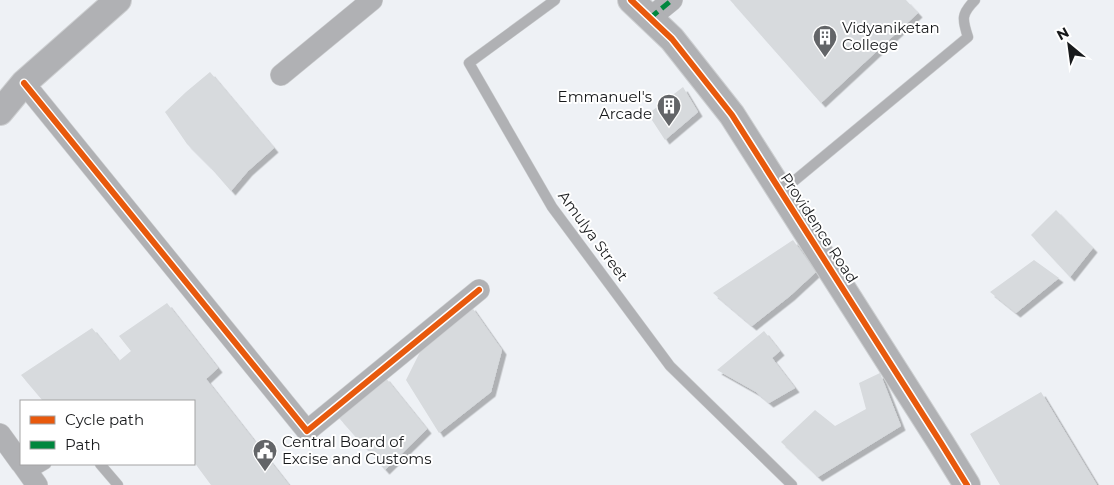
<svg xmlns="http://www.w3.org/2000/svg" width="1114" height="485" font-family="Montserrat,sans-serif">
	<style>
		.building { fill: #d7dadd; filter: url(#shadow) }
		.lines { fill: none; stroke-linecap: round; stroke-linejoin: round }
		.service-casing { stroke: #cdcfd1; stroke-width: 11 }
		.minor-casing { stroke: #cdcfd1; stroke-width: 22 }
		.tertiary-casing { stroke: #cdcfd1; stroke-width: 28 }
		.service { stroke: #b0b1b4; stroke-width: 10 }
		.minor { stroke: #b0b1b4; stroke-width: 21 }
		.tertiary { stroke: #b0b1b4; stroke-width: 26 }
		.quiet { stroke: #00873e; stroke-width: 5; stroke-dasharray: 10 5; stroke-linecap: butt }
		.cycleway-casing { stroke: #fff; stroke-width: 9 }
		.cycleway { stroke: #e8590c; stroke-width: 6 }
		.labels { text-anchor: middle; stroke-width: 4; stroke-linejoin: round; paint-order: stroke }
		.poi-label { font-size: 15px; fill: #181a1c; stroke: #fff; text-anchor: start }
		.street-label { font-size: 15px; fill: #181a1c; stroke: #fff }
	</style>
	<defs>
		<filter id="shadow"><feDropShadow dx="4.5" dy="4.5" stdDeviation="0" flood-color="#0004"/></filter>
	</defs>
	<rect width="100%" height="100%" fill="#eef1f5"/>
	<path class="building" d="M 730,0 L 906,0 L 918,13 L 821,103 Z
		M 210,72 L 274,148 L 248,171 L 231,191 L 211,168 L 187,144 L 165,112 L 186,92 Z
		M 683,87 L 698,112 L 665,140 L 648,114 Z
		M 1056,210 L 1093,248 L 1070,277 L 1031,235 Z
		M 793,240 L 816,272 L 790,296 L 752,326 L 713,293 Z
		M 1034,260 L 1059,278 L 1016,313 L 990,292 Z
		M 167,303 L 218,368 L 206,379 L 289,485 L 211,485 L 194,462 L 194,401 L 43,401 L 21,375 L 92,328 L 119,361 L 131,351 L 119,336 Z
		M 471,306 L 502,350 L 491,392 L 439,433 L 406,380 L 420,352 Z
		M 764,331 L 780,351 L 772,358 L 795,388 L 769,403 L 756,392 L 717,370 Z
		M 880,373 L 901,426 L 818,477 L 781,442 L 815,410 L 835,426 L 866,409 L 859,383 Z
		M 385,377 L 427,429 L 385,470 L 339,418 Z
		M 1041,392 L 1097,485 L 1000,485 L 970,434 Z"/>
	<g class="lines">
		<defs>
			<path id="service" d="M 555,0 L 469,63 L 552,207 L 670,366 L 792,485
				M 782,191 L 968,37 C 962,19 961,14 975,0
				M 100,464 L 118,485
				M 29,474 L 46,464"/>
			<path id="minor" d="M 650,18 L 672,0
				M 281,75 L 372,0
				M 24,83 L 307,431 L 479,290
				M 0,434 L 21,463
				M 22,464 L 37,485"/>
			<path id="tertiary" d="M 631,0 L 672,39 L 732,115 L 941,443 L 967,485
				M 0,112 L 24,83 L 118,0"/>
		</defs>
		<use href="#service" class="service-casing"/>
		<use href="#minor" class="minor-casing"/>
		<use href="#tertiary" class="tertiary-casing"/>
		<use href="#service" class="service"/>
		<use href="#minor" class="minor"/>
		<use href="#tertiary" class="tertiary"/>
		<path class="quiet" d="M 650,18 L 672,0"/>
		<defs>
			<path id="cycleway" d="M 631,0 L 672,39 L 732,115 L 941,443 L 967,485
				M 24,83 L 307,431 L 479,290"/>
		</defs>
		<use href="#cycleway" class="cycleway-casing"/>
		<use href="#cycleway" class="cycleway"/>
	</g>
	<defs>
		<symbol id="building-pin" viewBox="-11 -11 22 30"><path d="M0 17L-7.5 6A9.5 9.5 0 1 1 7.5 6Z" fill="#636568" stroke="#fff"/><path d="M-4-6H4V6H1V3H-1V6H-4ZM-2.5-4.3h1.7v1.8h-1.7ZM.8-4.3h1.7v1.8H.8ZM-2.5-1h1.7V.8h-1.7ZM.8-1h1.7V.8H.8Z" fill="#fff"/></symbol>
		<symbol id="civic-pin" viewBox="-11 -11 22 30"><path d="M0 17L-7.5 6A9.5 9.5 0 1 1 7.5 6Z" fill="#636568" stroke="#fff"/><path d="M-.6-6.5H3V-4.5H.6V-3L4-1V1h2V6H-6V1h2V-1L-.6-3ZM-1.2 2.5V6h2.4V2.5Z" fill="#fff"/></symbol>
	</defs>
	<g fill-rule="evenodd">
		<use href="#building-pin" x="811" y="23" width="28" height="38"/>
		<use href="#building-pin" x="655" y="92" width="28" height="38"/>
		<use href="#civic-pin" x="251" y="437" width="28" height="38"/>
	</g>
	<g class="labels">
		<g class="poi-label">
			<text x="842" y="33">Vidyaniketan<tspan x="842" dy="17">College</tspan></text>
			<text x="652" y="102" text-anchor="end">Emmanuel's<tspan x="652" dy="17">Arcade</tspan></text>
			<text x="282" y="447">Central Board of<tspan x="282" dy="17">Excise and Customs</tspan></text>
		</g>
		<g class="street-label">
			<text transform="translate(819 228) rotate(57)" y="5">Providence Road</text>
			<text transform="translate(593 236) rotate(54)" y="5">Amulya Street</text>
		</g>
	</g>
	<rect x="20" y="400" width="175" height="65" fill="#ffffff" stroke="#a3a3a4"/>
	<rect x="30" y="416" width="25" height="8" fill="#e8590c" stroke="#a3a3a4"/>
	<text x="65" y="425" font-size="15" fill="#181a1c">Cycle path</text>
	<rect x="30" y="441" width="25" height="8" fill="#00873e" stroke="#a3a3a4"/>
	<text x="65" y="450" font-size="15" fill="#181a1c">Path</text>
	<g transform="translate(1069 45) rotate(331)" stroke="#ffffff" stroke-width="4" paint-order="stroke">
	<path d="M0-4L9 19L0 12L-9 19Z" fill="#181a1c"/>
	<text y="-8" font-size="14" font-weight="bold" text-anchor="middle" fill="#181a1c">N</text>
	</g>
</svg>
